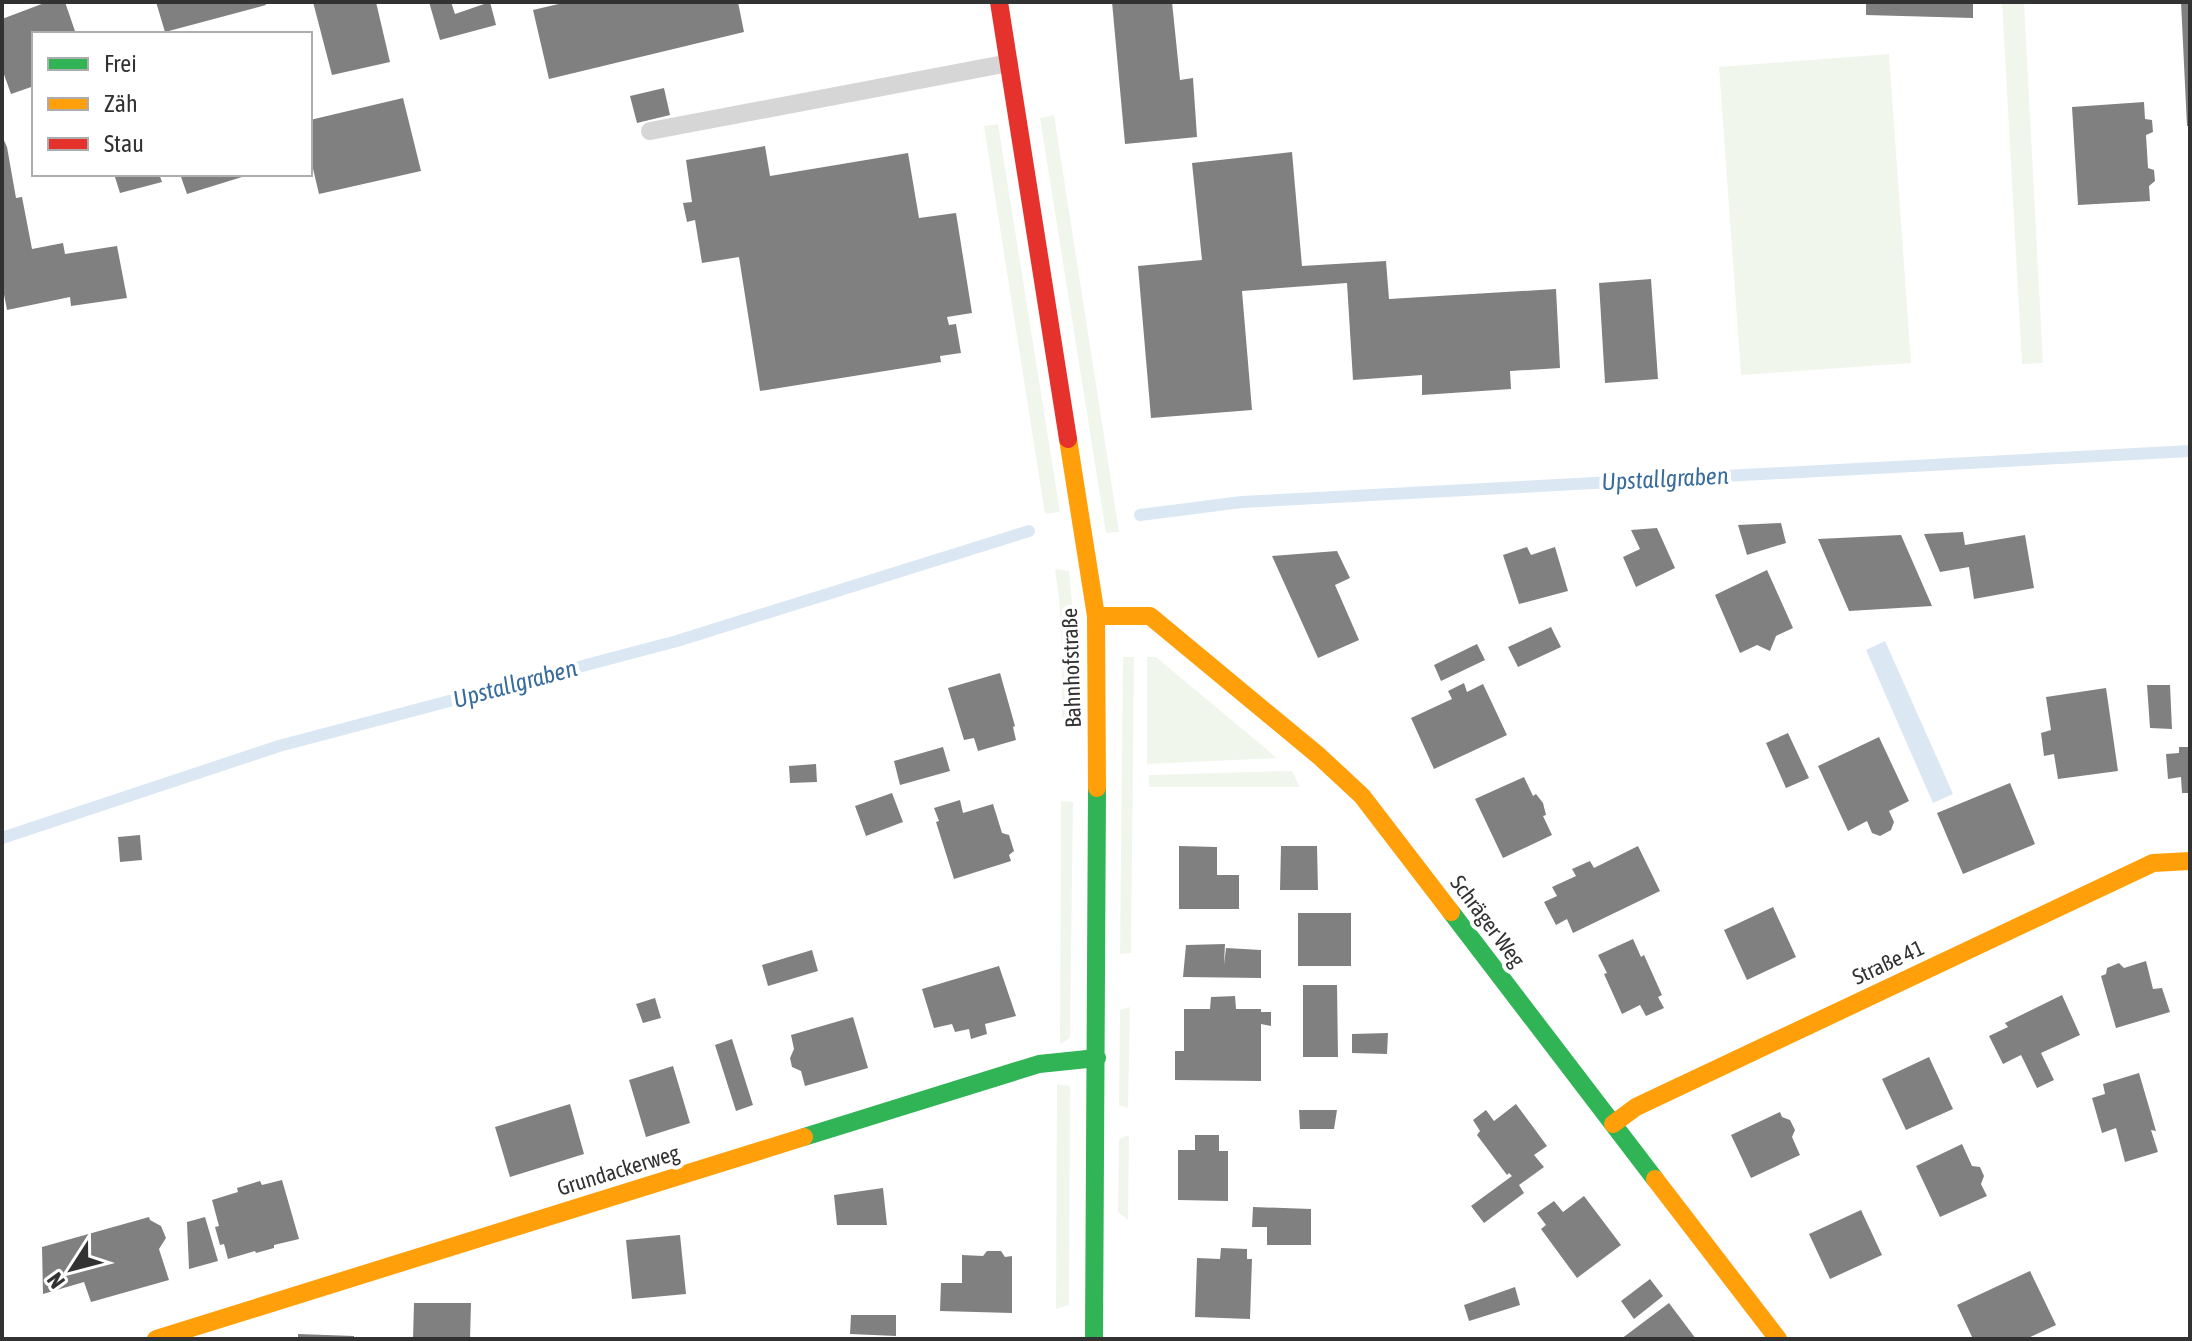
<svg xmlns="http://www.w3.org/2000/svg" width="2192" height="1341" font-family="'Asap Condensed',sans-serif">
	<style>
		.green { fill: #f1f6ed }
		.water { fill: #dbe8f4 }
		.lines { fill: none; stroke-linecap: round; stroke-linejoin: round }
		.stream { stroke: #dbe8f4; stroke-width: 12 }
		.building { fill: #808080 }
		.lane { stroke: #d6d6d6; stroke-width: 18 }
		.fast { stroke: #30b455; stroke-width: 18 }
		.slow { stroke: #ff9f0a; stroke-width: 18 }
		.jam { stroke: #e5322d; stroke-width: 18 }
		.labels { text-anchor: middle; stroke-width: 8; stroke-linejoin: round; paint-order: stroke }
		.street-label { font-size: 22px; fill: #323232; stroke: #fff }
		.water-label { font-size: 24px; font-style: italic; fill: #386c9c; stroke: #fff }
	</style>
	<rect width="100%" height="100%" fill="#fff"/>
	<path class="green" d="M 2002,2 L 2024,2 L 2043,363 L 2022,364 Z
		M 1889,54 L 1911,363 L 1741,375 L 1719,67 Z
		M 1054,115 L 1119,532 L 1106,533 L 1040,118 Z
		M 998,124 L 1060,512 L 1045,514 L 984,126 Z
		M 1055,569 L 1069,571 L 1072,603 L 1073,647 L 1062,647 L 1059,597 Z
		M 1123,657 L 1134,657 L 1131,953 L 1120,954 Z
		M 1147,657 L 1156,657 L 1277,758 L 1147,764 Z
		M 1062,660 L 1075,660 L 1073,722 L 1062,724 Z
		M 1292,771 L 1300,787 L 1149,787 L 1149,775 Z
		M 1061,801 L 1073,802 L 1070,1038 L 1060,1044 Z
		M 1130,1007 L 1128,1108 L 1119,1105 L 1120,1010 Z
		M 1057,1084 L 1070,1086 L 1069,1305 L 1056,1309 Z
		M 1129,1135 L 1128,1220 L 1118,1212 L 1119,1139 Z"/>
	<path class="water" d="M 1885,641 L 1953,794 L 1933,803 L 1866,650 Z"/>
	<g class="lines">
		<path class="stream" d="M 1140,515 L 1242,502 L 2190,451
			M 2,838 L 279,746 L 677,641 L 1029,531"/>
	</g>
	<path class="building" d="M 47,2 L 65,2 L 76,34 L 34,34 L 34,86 L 11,94 L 2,69 L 2,19 Z
		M 156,2 L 265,2 L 266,5 L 165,32 Z
		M 313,2 L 376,2 L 390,62 L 332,75 Z
		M 429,2 L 451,2 L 455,14 L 490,2 L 496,25 L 440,40 Z
		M 567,2 L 738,2 L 744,32 L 549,79 L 533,10 Z
		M 1112,2 L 1172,2 L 1180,80 L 1193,78 L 1197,137 L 1125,144 Z
		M 1866,2 L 1973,2 L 1973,18 L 1866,15 Z
		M 2181,2 L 2190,2 L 2190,126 L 2187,126 Z
		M 664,88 L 670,115 L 637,123 L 630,96 Z
		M 403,98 L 421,171 L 319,194 L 310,156 L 310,120 Z
		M 2144,102 L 2145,119 L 2152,120 L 2153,132 L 2146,135 L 2148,168 L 2154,170 L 2155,181 L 2149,186 L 2150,201 L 2078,205 L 2072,107 Z
		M 2,136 L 7,147 L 16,198 L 22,197 L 32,249 L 63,243 L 65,254 L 117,246 L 127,298 L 71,306 L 70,297 L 7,310 L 2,284 Z
		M 765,146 L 770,176 L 908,153 L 919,218 L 956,213 L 972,313 L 947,317 L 949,325 L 956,324 L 961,353 L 940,356 L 941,362 L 760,391 L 739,257 L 702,263 L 695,220 L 687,222 L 683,203 L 692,202 L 686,160 Z
		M 1292,152 L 1302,266 L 1386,261 L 1389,299 L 1556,289 L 1560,368 L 1510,371 L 1511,389 L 1422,395 L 1422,375 L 1353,380 L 1347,283 L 1242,291 L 1252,410 L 1151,418 L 1138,266 L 1202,260 L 1192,163 Z
		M 114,174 L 159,174 L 162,182 L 120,193 Z
		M 180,174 L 242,174 L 242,177 L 187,194 Z
		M 1651,279 L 1658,379 L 1605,383 L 1599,283 Z
		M 1781,523 L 1786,543 L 1747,555 L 1738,525 Z
		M 1657,528 L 1675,568 L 1636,587 L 1623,557 L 1640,549 L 1631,530 Z
		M 1963,532 L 1965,545 L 2025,535 L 2034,588 L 1974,599 L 1969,567 L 1940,572 L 1924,534 Z
		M 1901,535 L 1932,606 L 1849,611 L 1818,539 Z
		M 1527,547 L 1531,555 L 1555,547 L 1568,591 L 1519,604 L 1503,555 Z
		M 1337,551 L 1350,578 L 1335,585 L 1359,640 L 1318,658 L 1272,556 Z
		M 1767,570 L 1793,628 L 1776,636 L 1770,651 L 1757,645 L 1740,653 L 1715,595 Z
		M 1551,627 L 1561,647 L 1518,667 L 1508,647 Z
		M 1477,644 L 1485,660 L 1441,681 L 1434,665 Z
		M 1000,673 L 1015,726 L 1013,727 L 1016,740 L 978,751 L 974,738 L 964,740 L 948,688 Z
		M 1464,683 L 1467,692 L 1483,684 L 1507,735 L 1434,769 L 1411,718 L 1452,699 L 1448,691 Z
		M 2147,685 L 2170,685 L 2172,729 L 2150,728 Z
		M 2106,688 L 2118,771 L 2058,779 L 2054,754 L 2044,756 L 2041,733 L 2051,730 L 2046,697 Z
		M 1788,733 L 1809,778 L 1786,788 L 1766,743 Z
		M 1879,737 L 1909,801 L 1889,811 L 1894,822 L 1891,830 L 1880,836 L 1872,833 L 1867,821 L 1848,831 L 1818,766 Z
		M 943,747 L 950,771 L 900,785 L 894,761 Z
		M 2179,747 L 2190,747 L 2190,793 L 2182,793 L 2181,777 L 2168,779 L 2166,754 L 2179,753 Z
		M 816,764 L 817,782 L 790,783 L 789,766 Z
		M 1524,777 L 1533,796 L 1536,794 L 1543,803 L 1546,815 L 1543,816 L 1552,835 L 1503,858 L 1475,799 Z
		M 2010,783 L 2035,844 L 1963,874 L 1937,813 Z
		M 892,793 L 903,822 L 866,836 L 855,806 Z
		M 960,800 L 963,813 L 993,804 L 1002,833 L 1009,835 L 1014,851 L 1009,855 L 1011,861 L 954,879 L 936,822 L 939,821 L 934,808 Z
		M 140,835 L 142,860 L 120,862 L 118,837 Z
		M 1179,846 L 1217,847 L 1217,875 L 1239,875 L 1239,909 L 1179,909 Z
		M 1281,846 L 1317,846 L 1318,890 L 1280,890 Z
		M 1638,846 L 1660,891 L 1573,933 L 1567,919 L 1556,925 L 1544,902 L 1557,896 L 1552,887 L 1576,876 L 1572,869 L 1590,861 L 1594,868 Z
		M 1773,907 L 1796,957 L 1747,980 L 1724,930 Z
		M 1298,913 L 1351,913 L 1351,966 L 1298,966 Z
		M 1633,939 L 1641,957 L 1644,955 L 1662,995 L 1658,997 L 1664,1008 L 1646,1016 L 1640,1005 L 1622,1014 L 1604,974 L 1607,973 L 1598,955 Z
		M 1225,944 L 1224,965 L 1226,948 L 1261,950 L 1261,978 L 1183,977 L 1186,945 Z
		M 812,950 L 818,971 L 768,986 L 762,965 Z
		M 2146,961 L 2153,989 L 2162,988 L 2170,1012 L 2116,1028 L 2101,976 L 2106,974 L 2107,968 L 2119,963 L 2124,968 Z
		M 999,966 L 1016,1016 L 985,1024 L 987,1034 L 971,1039 L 969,1029 L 955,1032 L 952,1024 L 934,1028 L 922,989 Z
		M 1303,985 L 1337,985 L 1338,1057 L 1303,1057 Z
		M 2062,995 L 2080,1035 L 2041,1053 L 2054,1080 L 2037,1088 L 2021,1055 L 2003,1064 L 1989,1036 L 2008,1027 L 2005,1023 Z
		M 1235,996 L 1236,1009 L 1261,1009 L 1261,1012 L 1271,1012 L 1271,1026 L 1261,1024 L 1261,1081 L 1175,1080 L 1175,1051 L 1184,1051 L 1184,1009 L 1210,1009 L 1211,997 Z
		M 655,998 L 661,1018 L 643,1023 L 636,1004 Z
		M 853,1017 L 868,1068 L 805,1086 L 801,1071 L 792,1067 L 790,1058 L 794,1049 L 791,1035 Z
		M 1388,1033 L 1387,1054 L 1352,1053 L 1352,1034 Z
		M 732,1039 L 753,1105 L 736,1111 L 715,1045 Z
		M 1929,1057 L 1953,1109 L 1906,1130 L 1882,1079 Z
		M 673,1066 L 690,1123 L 646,1137 L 629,1080 Z
		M 2139,1073 L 2156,1131 L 2151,1130 L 2158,1152 L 2125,1162 L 2116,1128 L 2102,1133 L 2092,1098 L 2105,1094 L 2103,1084 Z
		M 570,1104 L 584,1154 L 510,1177 L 495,1127 Z
		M 1516,1104 L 1547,1146 L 1534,1155 L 1544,1167 L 1519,1185 L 1524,1193 L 1484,1223 L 1471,1206 L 1512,1176 L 1509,1173 L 1507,1175 L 1477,1135 L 1480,1131 L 1473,1120 L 1486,1110 L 1494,1121 Z
		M 1299,1110 L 1337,1110 L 1334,1129 L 1300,1129 Z
		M 1780,1112 L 1782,1117 L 1790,1120 L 1795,1130 L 1792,1137 L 1800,1155 L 1751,1178 L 1731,1135 Z
		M 1195,1135 L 1219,1135 L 1219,1151 L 1228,1151 L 1228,1201 L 1178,1200 L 1178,1150 L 1195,1150 Z
		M 1962,1144 L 1972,1166 L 1980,1167 L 1984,1176 L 1981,1184 L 1987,1196 L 1940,1217 L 1916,1166 Z
		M 282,1180 L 299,1239 L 274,1245 L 274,1248 L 256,1253 L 255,1251 L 228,1259 L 224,1244 L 220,1245 L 215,1227 L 219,1226 L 212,1200 L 238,1192 L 237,1188 L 260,1181 L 262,1185 Z
		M 883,1188 L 887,1225 L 837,1225 L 834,1195 Z
		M 1584,1196 L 1621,1245 L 1577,1278 L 1541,1229 L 1546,1225 L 1537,1213 L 1554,1201 L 1563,1212 Z
		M 1253,1207 L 1311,1209 L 1311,1245 L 1267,1245 L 1267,1227 L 1252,1227 Z
		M 1861,1210 L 1882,1255 L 1830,1279 L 1809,1234 Z
		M 149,1217 L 150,1220 L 161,1226 L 166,1238 L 159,1249 L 169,1280 L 91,1302 L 84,1282 L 43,1294 L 42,1247 Z
		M 205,1217 L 218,1261 L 189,1269 L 187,1222 Z
		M 680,1235 L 686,1294 L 632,1299 L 626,1240 Z
		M 1221,1248 L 1247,1249 L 1247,1259 L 1252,1259 L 1250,1319 L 1195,1317 L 1197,1258 L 1220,1259 Z
		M 987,1251 L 1001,1251 L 1005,1257 L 1012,1256 L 1012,1313 L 940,1311 L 941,1283 L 962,1283 L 962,1255 L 983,1256 Z
		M 2030,1271 L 2056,1325 L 2026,1339 L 1973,1339 L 1957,1305 Z
		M 1650,1279 L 1663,1296 L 1634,1319 L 1621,1301 Z
		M 1515,1287 L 1520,1305 L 1469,1321 L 1464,1305 Z
		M 414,1303 L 471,1303 L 470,1339 L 413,1339 Z
		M 1669,1303 L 1696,1339 L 1621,1339 Z
		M 851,1315 L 896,1315 L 896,1336 L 850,1334 Z
		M 298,1334 L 354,1336 L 354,1339 L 298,1339 Z"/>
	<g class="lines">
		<path class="lane" d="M 650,131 L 1009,63"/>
		<path class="fast" d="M 1451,912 L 1655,1179
			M 804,1137 L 1039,1064 L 1097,1058
			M 1094,1339 L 1097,788"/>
		<path class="slow" d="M 1068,439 L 1096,616 L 1097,788
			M 1096,616 L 1150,616 L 1319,756 L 1362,796 L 1451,912
			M 1613,1124 L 1636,1107 L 2153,863 L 2190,861
			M 1655,1179 L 1778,1339
			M 156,1339 L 804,1137"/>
		<path class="jam" d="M 999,2 L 1068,439"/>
	</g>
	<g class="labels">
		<g class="street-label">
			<text transform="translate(1071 668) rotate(-92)" y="8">Bahnhofstraße</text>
			<text transform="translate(1488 921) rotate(53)" y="8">Schräger Weg</text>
			<text transform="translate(1888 962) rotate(-25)" y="8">Straße 41</text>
			<text transform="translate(618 1170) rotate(-17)" y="8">Grundackerweg</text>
		</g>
		<g class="water-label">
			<text transform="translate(1665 479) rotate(-3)" y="8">Upstallgraben</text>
			<text transform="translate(515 684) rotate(-15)" y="8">Upstallgraben</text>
		</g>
	</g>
	<rect width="2192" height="1341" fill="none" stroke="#323232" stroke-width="8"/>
	<rect x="32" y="32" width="280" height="144" fill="#ffffff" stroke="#adadad" stroke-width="2"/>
	<rect x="48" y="58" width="40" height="12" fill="#30b455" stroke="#adadad" stroke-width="2"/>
	<text x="104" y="72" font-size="24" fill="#323232">Frei</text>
	<rect x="48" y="98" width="40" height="12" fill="#ff9f0a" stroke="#adadad" stroke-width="2"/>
	<text x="104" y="112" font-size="24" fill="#323232">Zäh</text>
	<rect x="48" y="138" width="40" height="12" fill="#e5322d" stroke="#adadad" stroke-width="2"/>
	<text x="104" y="152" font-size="24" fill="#323232">Stau</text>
	<g transform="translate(72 1269) rotate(234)" stroke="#ffffff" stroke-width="6" paint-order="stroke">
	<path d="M0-6L14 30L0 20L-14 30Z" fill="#323232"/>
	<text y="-12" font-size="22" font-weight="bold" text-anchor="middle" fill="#323232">N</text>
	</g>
</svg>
